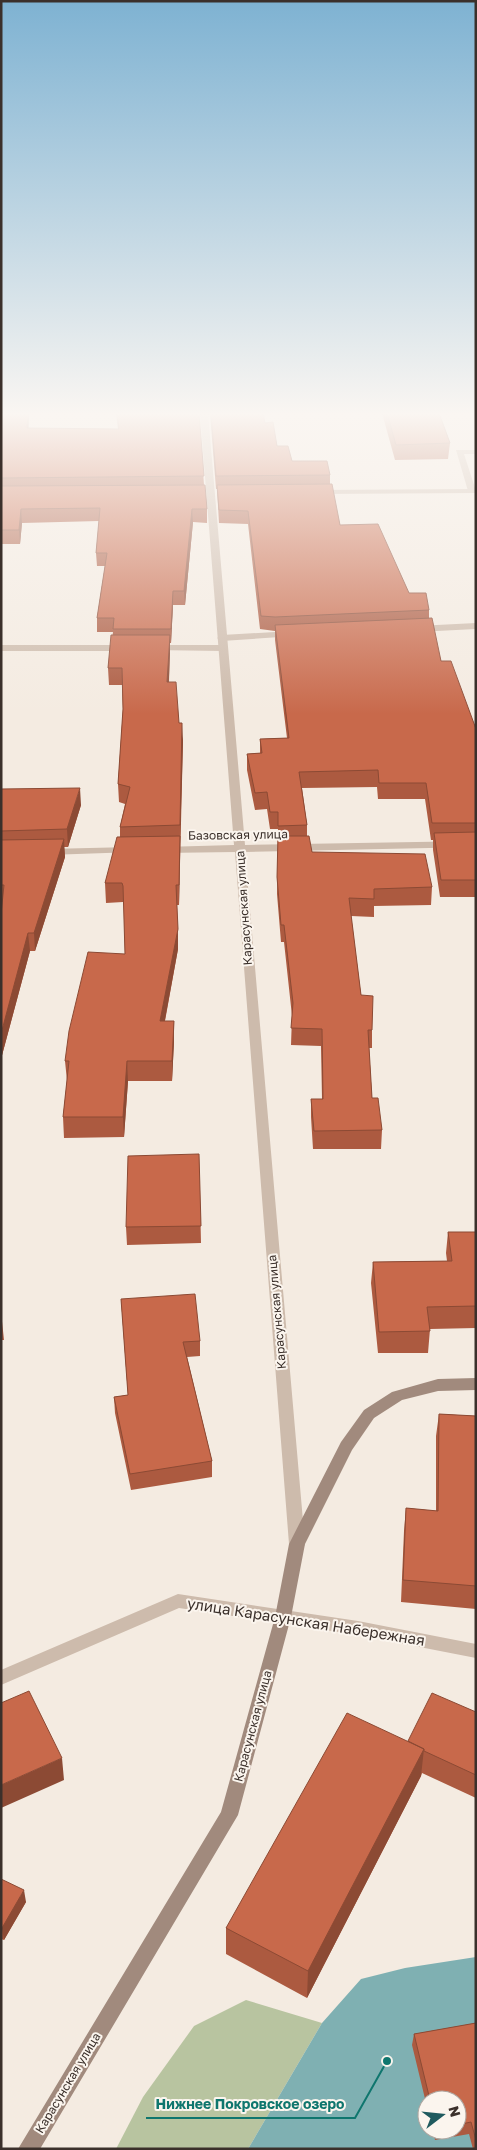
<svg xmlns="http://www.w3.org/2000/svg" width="477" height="2150" font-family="'Golos Text',sans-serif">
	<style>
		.green { fill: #b8c4a0 }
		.water { fill: #7fb0b2; fill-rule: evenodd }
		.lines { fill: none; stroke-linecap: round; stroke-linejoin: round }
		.service { fill: #cdbbac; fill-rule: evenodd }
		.minor { fill: #cdbbac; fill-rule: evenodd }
		.tertiary { fill: #cdbbac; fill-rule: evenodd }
		.secondary { fill: #a18a7d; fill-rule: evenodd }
		.wall { fill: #ac5a40 }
		.shaded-wall { fill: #8c4a34 }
		.building { fill: #c8694b; stroke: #8c4a34 }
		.labels { text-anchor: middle; stroke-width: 4; stroke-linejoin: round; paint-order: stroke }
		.street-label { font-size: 12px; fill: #3b302b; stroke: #fbf5ee }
		.near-street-label { font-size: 15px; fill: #3b302b; stroke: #fbf5ee }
		.leader { fill: none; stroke: #0f766e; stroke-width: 2 }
		.callout-dot { fill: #0f766e; stroke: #fbf5ee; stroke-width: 2 }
		.callout-label { font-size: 14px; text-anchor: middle; font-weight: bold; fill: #0f766e; stroke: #fbf5ee; stroke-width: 4; stroke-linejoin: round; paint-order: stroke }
	</style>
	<rect width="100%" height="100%" fill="#f4ebe1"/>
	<path class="green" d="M 246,2000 L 322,2023 L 248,2149 L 116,2149 L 143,2097 L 194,2026 Z"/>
	<path class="water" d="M 476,1957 L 476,2149 L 248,2149 L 322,2023 L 361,1979 L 405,1968 ZM 427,2100 L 457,2100 L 457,2130 L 427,2130 Z"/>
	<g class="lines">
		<path class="service" d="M 456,450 L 476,450 L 476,454 L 464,454 L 476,491 L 475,493 L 468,491 Z
			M 476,623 L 476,629 L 417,632 L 413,629 L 417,626 Z
			M 292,631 L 296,634 L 295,636 L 222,641 L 217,638 L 222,635 Z
			M 1,645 L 127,645 L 132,648 L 127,651 L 1,651 Z
			M 155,645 L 222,645 L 227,648 L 222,651 L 152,650 L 152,646 Z"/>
		<path class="minor" d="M 178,1594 L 358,1621 L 476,1644 L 476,1658 L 358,1635 L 179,1608 L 1,1685 L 1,1670 Z"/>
		<path class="tertiary" d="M 200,413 L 208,413 L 245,845 L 476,841 L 476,847 L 245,852 L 305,1544 L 303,1549 L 297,1551 L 291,1549 L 289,1544 L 235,852 L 163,853 L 158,850 L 163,847 L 234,845 Z
			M 476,489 L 476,493 L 316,494 L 312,492 L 316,490 Z
			M 131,847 L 135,848 L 136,850 L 135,852 L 48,855 L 43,852 L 48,849 Z"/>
		<path class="secondary" d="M 476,1378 L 476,1390 L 438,1391 L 402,1400 L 374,1418 L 352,1450 L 305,1544 L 291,1617 L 238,1815 L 40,2149 L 18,2149 L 221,1812 L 275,1617 L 289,1544 L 341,1442 L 364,1410 L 392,1392 L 438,1379 Z"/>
	</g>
	<path class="wall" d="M 1,413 L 28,413 L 28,428 L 118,429 L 116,413 L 199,413 L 204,485 L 207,509 L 207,523 L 193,522 L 185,605 L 173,605 L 171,643 L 170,643 L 169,682 L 183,741 L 179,905 L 177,905 L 178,949 L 165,1021 L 174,1021 L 174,1041 L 172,1081 L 128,1081 L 124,1137 L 64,1138 L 63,1117 L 67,1081 L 65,1061 L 125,954 L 124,904 L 123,902 L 106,903 L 105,883 L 120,837 L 120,827 L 125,804 L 119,802 L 118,784 L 123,709 L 122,685 L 109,685 L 108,668 L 113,632 L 97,632 L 97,618 L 105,566 L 97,566 L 96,553 L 99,521 L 22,523 L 20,544 L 1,544 Z
		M 210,413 L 263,413 L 265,423 L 277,446 L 292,461 L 330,475 L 330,484 L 340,525 L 409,593 L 429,610 L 429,618 L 441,661 L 476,729 L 476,897 L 440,897 L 433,850 L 433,840 L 431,840 L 425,799 L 378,799 L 377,787 L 302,788 L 307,825 L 307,836 L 312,852 L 432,887 L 431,905 L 374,906 L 374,917 L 351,916 L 361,995 L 372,1030 L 372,1048 L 369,1048 L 372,1098 L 382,1130 L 381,1149 L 313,1149 L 311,1117 L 311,1099 L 322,1099 L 321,1046 L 291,1045 L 292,1016 L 284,942 L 281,942 L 277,894 L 278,829 L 270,829 L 267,809 L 255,810 L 247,770 L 247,754 L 260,753 L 260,739 L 287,738 L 275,640 L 275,631 L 260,629 L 248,524 L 219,523 L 217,489 L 216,489 Z
		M 382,413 L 439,413 L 450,443 L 448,459 L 395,460 Z
		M 1,789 L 81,805 L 68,847 L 64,847 L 65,857 L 35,951 L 30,951 L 1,1059 L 1,914 L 2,903 L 1,903 Z
		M 199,1154 L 201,1243 L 127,1245 L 126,1227 Z
		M 448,1232 L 476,1232 L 476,1328 L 430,1329 L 428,1353 L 378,1353 L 371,1283 L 373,1262 L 447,1261 L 446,1253 Z
		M 121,1299 L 200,1341 L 200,1356 L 187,1357 L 212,1461 L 212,1477 L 131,1490 L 115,1413 L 114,1397 L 128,1395 Z
		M 1,1312 L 4,1340 L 1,1340 Z
		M 439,1414 L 476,1416 L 476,1609 L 401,1602 L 404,1531 L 406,1508 L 436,1511 L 436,1436 Z
		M 476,1712 L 476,1798 L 422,1773 L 421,1776 L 307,1998 L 226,1954 L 226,1928 L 408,1741 Z
		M 1,1879 L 26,1902 L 4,1940 L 1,1939 Z
		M 476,2023 L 476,2149 L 473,2149 L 469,2134 L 435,2140 L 433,2130 L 457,2130 L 457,2100 L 427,2100 L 427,2107 L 412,2045 L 414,2034 Z"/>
	<path class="shaded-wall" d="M 28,413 L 29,417 L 28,441 L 27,428 Z
		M 21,509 L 22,523 L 20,544 L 19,530 Z
		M 192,509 L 193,522 L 185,605 L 184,591 Z
		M 173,591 L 173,605 L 171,643 L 171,629 Z
		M 170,635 L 170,653 L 168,700 L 167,682 Z
		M 182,723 L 183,741 L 180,844 L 180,825 Z
		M 80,788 L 81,805 L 68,847 L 67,829 Z
		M 180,836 L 180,855 L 179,905 L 179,885 Z
		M 64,839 L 65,857 L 35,951 L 34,933 Z
		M 178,929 L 178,949 L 161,1041 L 160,1021 Z
		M 28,933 L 30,951 L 1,1059 L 1,1034 Z
		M 174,1021 L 174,1041 L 172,1081 L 172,1061 Z
		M 127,1061 L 128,1081 L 124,1137 L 123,1117 Z
		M 424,1749 L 421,1776 L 307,1998 L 308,1971 Z
		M 62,1758 L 64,1780 L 1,1808 L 1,1785 Z
		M 24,1890 L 26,1902 L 4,1940 L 2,1928 Z"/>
	<path class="building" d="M 1,413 L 28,413 L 27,428 L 119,429 L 117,413 L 199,413 L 204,476 L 1,478 Z
		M 211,413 L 263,413 L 265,423 L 273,422 L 277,446 L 288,446 L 292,461 L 327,461 L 330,475 L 216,476 Z
		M 387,413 L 439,413 L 450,443 L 396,445 Z
		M 332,484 L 340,525 L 378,524 L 409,593 L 426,593 L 429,610 L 275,617 L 261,616 L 248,511 L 219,510 L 217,485 Z
		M 205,485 L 207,509 L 192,509 L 184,591 L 173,591 L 171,629 L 113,629 L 114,618 L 97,618 L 107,553 L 96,553 L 100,508 L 21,509 L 19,530 L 1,530 L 1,486 Z
		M 432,618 L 441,661 L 451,661 L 476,729 L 476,823 L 432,823 L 426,783 L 379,783 L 378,770 L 299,772 L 307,825 L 278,826 L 278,812 L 270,812 L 267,792 L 255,793 L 247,754 L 262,753 L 260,739 L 289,738 L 275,625 Z
		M 111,635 L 170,635 L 167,682 L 176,682 L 179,723 L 182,723 L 180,825 L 120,827 L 130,787 L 118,784 L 123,709 L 122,668 L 108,668 Z
		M 80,788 L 67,829 L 1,831 L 1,789 Z
		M 476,832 L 476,880 L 441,880 L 434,833 Z
		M 180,836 L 179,885 L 176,885 L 178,929 L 160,1021 L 174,1021 L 172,1061 L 127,1061 L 123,1117 L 63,1117 L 69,1061 L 65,1061 L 69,1031 L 88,952 L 125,954 L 123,886 L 122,883 L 105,883 L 117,837 Z
		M 278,836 L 309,836 L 312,852 L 425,854 L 432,887 L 374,889 L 374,899 L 349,898 L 361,995 L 373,996 L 372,1030 L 368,1030 L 372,1098 L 378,1098 L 382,1130 L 314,1131 L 311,1099 L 323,1099 L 322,1029 L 291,1028 L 293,1003 L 284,925 L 281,925 L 277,877 Z
		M 64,839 L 34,933 L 28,933 L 1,1034 L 1,914 L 4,885 L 1,885 L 1,840 Z
		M 199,1154 L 201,1226 L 126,1227 L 128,1156 Z
		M 448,1232 L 476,1232 L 476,1306 L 427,1307 L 430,1331 L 379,1332 L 373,1262 L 452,1261 Z
		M 195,1294 L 200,1341 L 183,1342 L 212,1461 L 130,1474 L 114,1397 L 128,1395 L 121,1299 Z
		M 439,1414 L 476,1416 L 476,1586 L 403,1580 L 406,1508 L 438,1511 Z
		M 29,1691 L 62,1758 L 1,1785 L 1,1703 Z
		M 432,1693 L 476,1712 L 476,1775 L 424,1751 L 424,1749 L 408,1741 Z
		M 347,1713 L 424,1749 L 308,1971 L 226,1928 Z
		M 1,1879 L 24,1890 L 2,1928 L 1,1928 Z
		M 476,2023 L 476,2140 L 471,2122 L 457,2125 L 457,2100 L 430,2100 L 414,2034 Z"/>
	<linearGradient id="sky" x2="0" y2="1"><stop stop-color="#7eb2d2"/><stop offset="0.58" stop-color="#faf6f2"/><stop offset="1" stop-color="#faf6f2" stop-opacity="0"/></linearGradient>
	<rect width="477" height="714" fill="url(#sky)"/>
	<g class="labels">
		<g class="street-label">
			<text transform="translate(238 835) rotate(-1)" y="4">Базовская улица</text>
			<text transform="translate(244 908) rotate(-94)" y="4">Карасунская улица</text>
			<text transform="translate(277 1312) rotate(-95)" y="4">Карасунская улица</text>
			<text transform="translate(253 1726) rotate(-75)" y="4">Карасунская улица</text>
			<text transform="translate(68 2083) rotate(-59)" y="4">Карасунская улица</text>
		</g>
		<g class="near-street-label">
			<text transform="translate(306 1622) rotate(9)" y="5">улица Карасунская Набережная</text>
		</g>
	</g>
	<path class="leader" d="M387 2061L355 2118H146"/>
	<circle class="callout-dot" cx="387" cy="2061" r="5"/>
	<g class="callout-label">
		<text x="250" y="2109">Нижнее Покровское озеро</text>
	</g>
	<rect width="477" height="2150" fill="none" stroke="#3b302b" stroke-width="5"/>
	<g transform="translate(442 2115) rotate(74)"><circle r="24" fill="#fbf5ee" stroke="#aea6a0"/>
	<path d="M0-4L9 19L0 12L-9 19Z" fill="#1f5a5e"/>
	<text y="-8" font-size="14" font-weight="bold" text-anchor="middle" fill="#3b302b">N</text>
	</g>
</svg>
